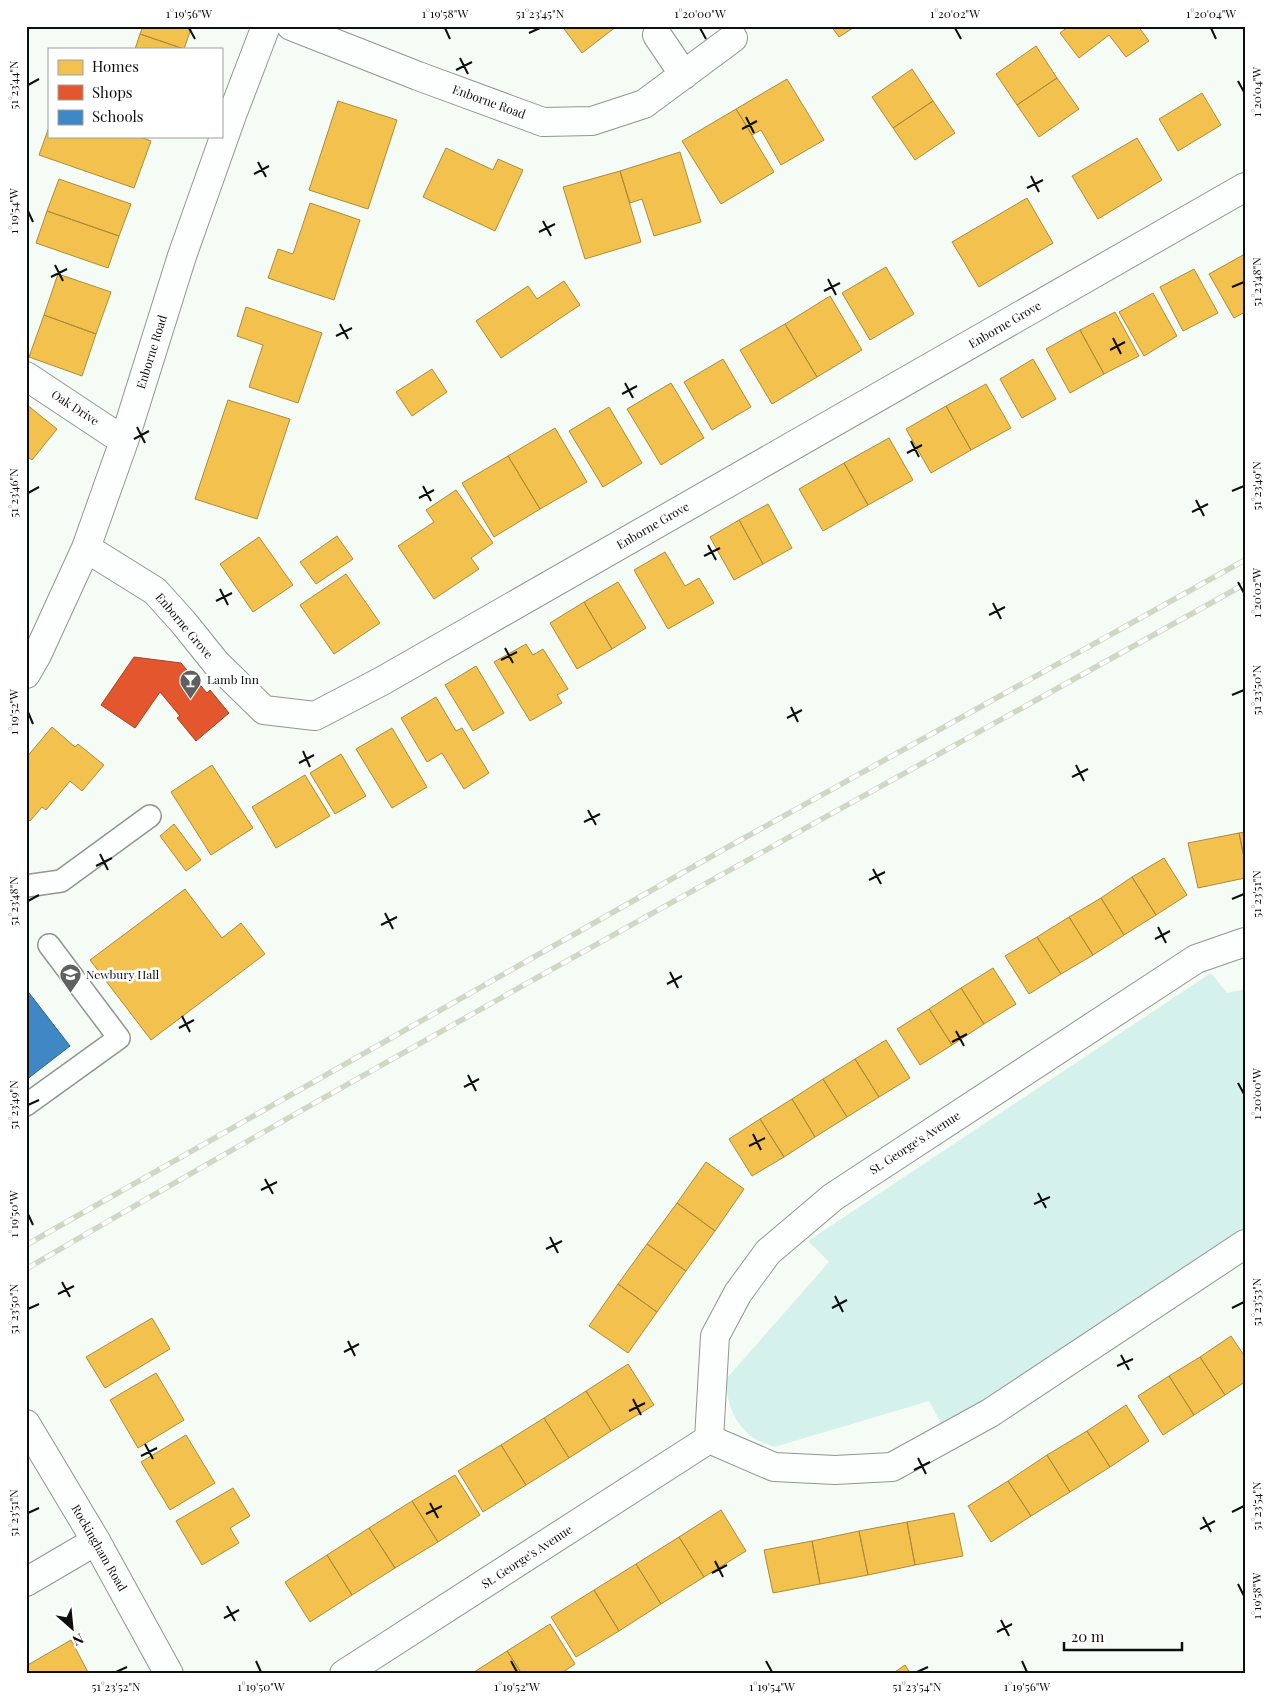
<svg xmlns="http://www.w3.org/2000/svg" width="1271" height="1700" font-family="'Playfair Display',serif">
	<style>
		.green { fill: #d4f1eb }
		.homes { fill: #f2c14e; stroke: #ae8b3b }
		.shops { fill: #e4572e; stroke: #a44124 }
		.schools { fill: #3f88c5; stroke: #30638e }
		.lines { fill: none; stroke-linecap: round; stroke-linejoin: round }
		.lane-casing { stroke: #929592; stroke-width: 24 }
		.street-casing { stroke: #929592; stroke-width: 30 }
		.lane { stroke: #fdfffe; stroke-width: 21 }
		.street { stroke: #fdfffe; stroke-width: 28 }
		.rail-casing { stroke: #d0d7c5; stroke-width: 5.5 }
		.rail { stroke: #fff; stroke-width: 4; stroke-dasharray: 11; stroke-linecap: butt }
		.ticks { fill: none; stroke: #0e0e0e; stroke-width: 2 }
		.labels { text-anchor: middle; stroke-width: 5; stroke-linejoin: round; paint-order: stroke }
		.street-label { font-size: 12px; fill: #0e0e0e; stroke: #fff }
		.poi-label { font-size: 12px; fill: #0e0e0e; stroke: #fff; text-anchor: start }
		.neatline { fill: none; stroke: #0e0e0e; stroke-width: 2 }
		.ticks-label { font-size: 12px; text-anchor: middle; fill: #0e0e0e }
	</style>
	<rect width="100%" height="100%" fill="#f4fcf5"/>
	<path class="green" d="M 1211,973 L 1227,993 L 1245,989 L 1245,1227 L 943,1427 L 929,1401 L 774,1447 C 767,1444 758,1441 752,1437 C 734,1423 725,1401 727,1378 L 829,1262 L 808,1241 Z"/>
	<path class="homes" d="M 143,26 L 192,26 L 184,49 L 140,34 Z
		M 562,26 L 617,26 L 582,53 Z
		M 831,26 L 856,26 L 839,37 Z
		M 1069,26 L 1138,26 L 1149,41 L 1126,57 L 1109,35 L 1079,58 L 1060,33 Z
		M 140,34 L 184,49 L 135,49 Z
		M 1036,46 L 1057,78 L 1017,105 L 996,74 Z
		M 912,69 L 933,101 L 893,128 L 872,97 Z
		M 1057,78 L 1079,109 L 1039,137 L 1017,105 Z
		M 787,79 L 824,140 L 781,165 L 761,130 L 752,135 L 736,109 Z
		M 1202,93 L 1221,125 L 1178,151 L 1159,119 Z
		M 338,101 L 397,120 L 368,209 L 309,190 Z
		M 933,101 L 955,133 L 915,160 L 893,128 Z
		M 736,109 L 774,172 L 721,204 L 682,141 Z
		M 49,127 L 49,136 L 138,136 L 151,141 L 134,188 L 39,155 Z
		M 1137,138 L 1162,180 L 1098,219 L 1072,176 Z
		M 446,148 L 493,170 L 498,159 L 523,170 L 495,231 L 423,197 Z
		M 680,152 L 701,222 L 654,236 L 642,199 L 630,203 L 620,171 Z
		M 620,171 L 641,242 L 585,259 L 563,187 Z
		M 59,179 L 131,204 L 119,236 L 47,211 Z
		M 1027,198 L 1053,243 L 979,287 L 952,242 Z
		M 310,203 L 360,220 L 334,300 L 268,278 L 278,249 L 293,254 Z
		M 47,211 L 119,236 L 108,268 L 36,243 Z
		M 1243,255 L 1245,258 L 1245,312 L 1234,318 L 1209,274 Z
		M 886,267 L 914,314 L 870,340 L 842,293 Z
		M 1194,269 L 1218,313 L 1183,331 L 1160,287 Z
		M 58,274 L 111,292 L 96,334 L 44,315 Z
		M 564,281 L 580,305 L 501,358 L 476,321 L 528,286 L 537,299 Z
		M 1153,293 L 1177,336 L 1144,356 L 1119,312 Z
		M 830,296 L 862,350 L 817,377 L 785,324 Z
		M 246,307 L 322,333 L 298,403 L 249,387 L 263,345 L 237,336 Z
		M 1115,312 L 1139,356 L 1104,374 L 1080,330 Z
		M 44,315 L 96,334 L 82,376 L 29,357 Z
		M 785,324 L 817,377 L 772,404 L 740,350 Z
		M 1080,330 L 1104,374 L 1070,393 L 1046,349 Z
		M 723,359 L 751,407 L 712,430 L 684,382 Z
		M 1033,359 L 1056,399 L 1022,418 L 1000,379 Z
		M 432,369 L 447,392 L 412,416 L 396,392 Z
		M 671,383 L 704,438 L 661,465 L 627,409 Z
		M 986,384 L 1011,428 L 971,450 L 946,406 Z
		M 228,400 L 290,419 L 257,519 L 195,499 Z
		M 26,404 L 57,429 L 32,460 L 26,456 Z
		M 946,406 L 971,450 L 931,473 L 906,429 Z
		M 609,407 L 642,463 L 603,487 L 569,431 Z
		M 555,428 L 587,482 L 540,509 L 508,456 Z
		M 889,438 L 913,480 L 868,505 L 844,463 Z
		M 508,456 L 540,509 L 494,537 L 462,483 Z
		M 844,463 L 868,505 L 823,531 L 799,489 Z
		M 456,490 L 493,543 L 471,558 L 479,569 L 434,599 L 398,546 L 434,522 L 426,510 Z
		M 768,504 L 792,548 L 763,564 L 739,520 Z
		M 739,520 L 763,564 L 734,580 L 710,537 Z
		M 337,536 L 353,559 L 316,584 L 300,562 Z
		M 259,537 L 293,585 L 253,612 L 220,564 Z
		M 665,552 L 685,586 L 699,578 L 714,603 L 668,629 L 634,570 Z
		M 346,574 L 380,623 L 334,654 L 300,605 Z
		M 618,582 L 646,628 L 612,649 L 584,602 Z
		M 584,602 L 612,649 L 577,669 L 550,623 Z
		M 526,644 L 533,655 L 543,649 L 568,689 L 557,695 L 562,703 L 530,721 L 494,662 Z
		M 476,666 L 504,713 L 473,731 L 445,685 Z
		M 436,697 L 456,731 L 462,728 L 489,773 L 464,789 L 442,753 L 427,762 L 401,718 Z
		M 52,727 L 75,747 L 78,744 L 104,765 L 82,791 L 70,781 L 46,810 L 42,807 L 30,821 L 26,817 L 26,758 Z
		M 392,728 L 427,787 L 392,808 L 356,749 Z
		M 341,754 L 366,796 L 335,814 L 310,773 Z
		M 212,765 L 253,828 L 211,855 L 171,792 Z
		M 305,775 L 330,816 L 276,848 L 252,807 Z
		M 174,824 L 201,860 L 186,871 L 160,836 Z
		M 1245,832 L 1245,862 L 1239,833 Z
		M 1239,833 L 1245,862 L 1245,878 L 1198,888 L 1188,843 Z
		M 1164,858 L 1187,895 L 1156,915 L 1132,877 Z
		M 1132,877 L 1156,915 L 1124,935 L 1101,898 Z
		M 185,889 L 222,938 L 241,923 L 265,954 L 151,1040 L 90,960 Z
		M 1101,898 L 1124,935 L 1093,955 L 1069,917 Z
		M 1069,917 L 1093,955 L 1061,974 L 1037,937 Z
		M 1037,937 L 1061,974 L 1029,994 L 1005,956 Z
		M 993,968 L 1016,1004 L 984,1024 L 961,988 Z
		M 961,988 L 984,1024 L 952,1045 L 929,1009 Z
		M 929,1009 L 952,1045 L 920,1065 L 897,1029 Z
		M 886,1040 L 910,1078 L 879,1097 L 855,1059 Z
		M 855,1059 L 879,1097 L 847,1117 L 823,1079 Z
		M 823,1079 L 847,1117 L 815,1137 L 792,1099 Z
		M 792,1099 L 815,1137 L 784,1157 L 760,1119 Z
		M 760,1119 L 784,1157 L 752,1176 L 729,1139 Z
		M 706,1162 L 744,1189 L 715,1231 L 677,1203 Z
		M 677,1203 L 715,1231 L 686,1271 L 647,1244 Z
		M 647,1244 L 686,1271 L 657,1312 L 618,1284 Z
		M 618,1284 L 657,1312 L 628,1353 L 589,1326 Z
		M 152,1318 L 170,1349 L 105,1388 L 86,1357 Z
		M 1231,1336 L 1245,1357 L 1245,1382 L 1225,1395 L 1200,1357 Z
		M 1200,1357 L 1225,1395 L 1194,1415 L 1169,1376 Z
		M 628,1364 L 654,1405 L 611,1431 L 586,1391 Z
		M 156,1373 L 184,1420 L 138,1448 L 110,1400 Z
		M 1169,1376 L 1194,1415 L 1163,1435 L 1138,1396 Z
		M 586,1391 L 611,1431 L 569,1458 L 544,1418 Z
		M 1126,1405 L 1149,1441 L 1110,1467 L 1087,1431 Z
		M 544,1418 L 569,1458 L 526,1485 L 501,1445 Z
		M 1087,1431 L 1110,1467 L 1070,1492 L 1047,1455 Z
		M 186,1435 L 215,1483 L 170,1510 L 141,1462 Z
		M 501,1445 L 526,1485 L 483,1512 L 458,1471 Z
		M 1047,1455 L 1070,1492 L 1031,1516 L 1008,1481 Z
		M 455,1475 L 480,1515 L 438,1542 L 412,1501 Z
		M 1008,1481 L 1031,1516 L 991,1542 L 968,1506 Z
		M 233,1488 L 250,1516 L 230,1528 L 239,1543 L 202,1565 L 176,1521 Z
		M 412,1501 L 438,1542 L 395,1568 L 369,1528 Z
		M 721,1510 L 746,1551 L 704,1577 L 679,1537 Z
		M 954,1513 L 963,1556 L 915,1565 L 907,1522 Z
		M 907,1522 L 915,1565 L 868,1575 L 859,1531 Z
		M 369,1528 L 395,1568 L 352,1595 L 327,1555 Z
		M 859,1531 L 868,1575 L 820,1584 L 812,1541 Z
		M 679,1537 L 704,1577 L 661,1604 L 636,1564 Z
		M 812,1541 L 820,1584 L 773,1593 L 764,1550 Z
		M 327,1555 L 352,1595 L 310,1622 L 285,1582 Z
		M 636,1564 L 661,1604 L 619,1631 L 594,1590 Z
		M 594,1590 L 619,1631 L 576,1657 L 551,1617 Z
		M 550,1624 L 575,1664 L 560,1674 L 522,1674 L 507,1651 Z
		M 71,1640 L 89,1674 L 26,1674 L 26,1666 Z
		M 507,1651 L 522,1674 L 471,1674 Z
		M 905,1665 L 911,1674 L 892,1674 Z"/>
	<path class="shops" d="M 134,657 L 181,663 L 207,693 L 210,690 L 229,713 L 196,741 L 177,718 L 180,716 L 160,692 L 135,728 L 101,705 Z"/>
	<path class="schools" d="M 26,989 L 70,1046 L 26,1080 Z"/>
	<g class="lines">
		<defs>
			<path id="lane" d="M 26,886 L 61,881 L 150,816
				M 26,1105 L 119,1038 L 49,945"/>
			<path id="street" d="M 291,26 L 418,76 L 543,122 L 592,121 L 644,104 L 733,38
				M 657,35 L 684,75
				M 26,376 L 124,441
				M 86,548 L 155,591 L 183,622 L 216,663 L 264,710 L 315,716 L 382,681 L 1245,187
				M 26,674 L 37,655 L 86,548 L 124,441 L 182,256 L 232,115 L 266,26
				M 26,1424 L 96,1541 L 169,1674
				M 709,1439 L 715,1336 L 738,1293 L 768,1252 L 833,1197 L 1196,959 L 1245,942
				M 709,1439 L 774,1467 L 835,1470 L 892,1467 L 990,1413 L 1245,1244
				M 26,1582 L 96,1541
				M 344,1674 L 709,1439"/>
		</defs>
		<use href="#lane" class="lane-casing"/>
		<use href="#street" class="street-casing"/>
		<use href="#lane" class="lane"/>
		<use href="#street" class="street"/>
		<defs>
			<path id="rail" d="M 26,1245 L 728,847 L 1245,560
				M 26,1269 C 429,1034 838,811 1245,584"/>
		</defs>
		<use href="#rail" class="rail-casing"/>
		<use href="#rail" class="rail"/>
	</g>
	<path class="ticks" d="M 189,28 L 195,39M 445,28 L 450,39M 700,28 L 706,39M 955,28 L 961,39M 1211,28 L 1216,39M 529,33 L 540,28M 460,58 L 468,74M 456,70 L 472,62M 1238,81 L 1244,92M 28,85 L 39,79M 746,117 L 754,133M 742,129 L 757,121M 258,162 L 266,177M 254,174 L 269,166M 1031,176 L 1039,192M 1027,188 L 1043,180M 28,211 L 33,222M 543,221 L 551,236M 539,232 L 555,224M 55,265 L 63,281M 51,277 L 67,269M 828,279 L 836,295M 1232,287 L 1244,282M 824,291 L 840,283M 340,324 L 348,339M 336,336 L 352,328M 1113,338 L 1121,354M 1110,350 L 1125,342M 625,383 L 633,398M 622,394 L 637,386M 137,427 L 145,443M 134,439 L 149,431M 911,441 L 919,457M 907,453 L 922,445M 423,486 L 431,501M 1232,491 L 1244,486M 28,493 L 39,487M 419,498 L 434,490M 1196,500 L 1204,516M 1192,512 L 1208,504M 708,545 L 716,560M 704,556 L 720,548M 1238,582 L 1244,593M 220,589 L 228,605M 216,601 L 232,593M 993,603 L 1001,619M 989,615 L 1005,607M 505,648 L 513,663M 501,660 L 517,652M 1232,695 L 1244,690M 791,707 L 798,722M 28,712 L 33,724M 787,718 L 802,710M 303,751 L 310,767M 299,763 L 314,755M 1076,765 L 1084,781M 1072,777 L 1088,769M 588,810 L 596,825M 584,822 L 600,814M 100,854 L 108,870M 96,866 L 112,858M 873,869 L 881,884M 869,880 L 885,872M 1232,899 L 1244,894M 28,901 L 39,895M 385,913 L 393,929M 381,925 L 397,917M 1158,927 L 1166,943M 1155,939 L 1170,931M 670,972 L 678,988M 667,984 L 682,976M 182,1016 L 190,1032M 179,1028 L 194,1020M 956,1031 L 964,1046M 952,1042 L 967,1034M 468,1075 L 476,1091M 1238,1083 L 1244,1094M 464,1087 L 479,1079M 28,1105 L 39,1100M 753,1134 L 761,1150M 749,1146 L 765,1138M 265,1179 L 273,1194M 261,1190 L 277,1182M 1038,1193 L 1046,1208M 1034,1204 L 1050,1197M 28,1214 L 33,1225M 550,1237 L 558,1253M 546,1249 L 562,1241M 62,1282 L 70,1297M 58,1294 L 74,1286M 835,1296 L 843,1312M 832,1308 L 847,1300M 1232,1308 L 1244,1302M 28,1309 L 39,1304M 348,1341 L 355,1356M 344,1352 L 359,1344M 1121,1355 L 1129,1370M 1117,1366 L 1133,1359M 633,1399 L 641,1415M 629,1411 L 645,1403M 145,1444 L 153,1459M 141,1456 L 157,1448M 918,1458 L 926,1474M 914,1470 L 930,1462M 430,1503 L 438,1518M 1232,1512 L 1244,1506M 28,1513 L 39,1508M 426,1514 L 442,1506M 1203,1517 L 1211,1532M 1200,1529 L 1215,1521M 715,1561 L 723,1577M 712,1573 L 727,1565M 1238,1584 L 1244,1596M 227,1606 L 235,1621M 224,1618 L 239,1610M 1001,1620 L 1009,1636M 997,1632 L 1012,1624M 256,1661 L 261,1672M 511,1661 L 517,1672M 766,1661 L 772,1672M 1022,1661 L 1027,1672M 116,1672 L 127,1667M 917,1672 L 928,1667"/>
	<defs>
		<symbol id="bar-pin" viewBox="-11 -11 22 30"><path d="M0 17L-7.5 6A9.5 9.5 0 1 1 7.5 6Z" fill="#5e615f" stroke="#fff"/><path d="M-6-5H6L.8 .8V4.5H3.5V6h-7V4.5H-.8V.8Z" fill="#fff"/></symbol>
		<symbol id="school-pin" viewBox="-11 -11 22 30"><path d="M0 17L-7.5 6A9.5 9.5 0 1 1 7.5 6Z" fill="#5e615f" stroke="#fff"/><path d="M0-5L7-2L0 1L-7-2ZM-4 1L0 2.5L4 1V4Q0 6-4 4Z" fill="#fff"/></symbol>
	</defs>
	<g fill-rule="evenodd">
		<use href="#bar-pin" x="178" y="668" width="25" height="34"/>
		<use href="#school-pin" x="58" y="962" width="25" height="34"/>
	</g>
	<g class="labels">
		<g class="street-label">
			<text transform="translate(489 102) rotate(20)" y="4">Enborne Road</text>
			<text transform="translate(1005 325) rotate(-30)" y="4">Enborne Grove</text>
			<text transform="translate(152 352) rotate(-73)" y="4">Enborne Road</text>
			<text transform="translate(75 408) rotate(33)" y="4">Oak Drive</text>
			<text transform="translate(653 526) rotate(-30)" y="4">Enborne Grove</text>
			<text transform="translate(184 626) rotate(50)" y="4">Enborne Grove</text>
			<text transform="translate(915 1143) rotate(-33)" y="4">St. George's Avenue</text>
			<text transform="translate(99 1548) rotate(60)" y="4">Rockingham Road</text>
			<text transform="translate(527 1557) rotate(-33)" y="4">St. George's Avenue</text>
		</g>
		<g class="poi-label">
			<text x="207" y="684">Lamb Inn</text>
			<text x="86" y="979">Newbury Hall</text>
		</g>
	</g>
	<rect width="1271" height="1700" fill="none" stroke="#ffffff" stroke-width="55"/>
	<rect x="48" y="48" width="175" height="90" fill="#ffffff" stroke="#9f9f9f"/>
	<rect x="58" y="60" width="25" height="15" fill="#f2c14e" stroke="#9f9f9f"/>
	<text x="92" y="72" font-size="15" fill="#0e0e0e">Homes</text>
	<rect x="58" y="85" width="25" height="15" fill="#e4572e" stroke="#9f9f9f"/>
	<text x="92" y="98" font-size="15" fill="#0e0e0e">Shops</text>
	<rect x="58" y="110" width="25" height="15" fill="#3f88c5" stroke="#9f9f9f"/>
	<text x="92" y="122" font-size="15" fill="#0e0e0e">Schools</text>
	<g transform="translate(72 1628) rotate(153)" stroke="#ffffff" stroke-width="4" paint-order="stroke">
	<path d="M0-4L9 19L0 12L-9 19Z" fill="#0e0e0e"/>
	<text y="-8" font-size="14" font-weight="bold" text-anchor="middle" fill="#0e0e0e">N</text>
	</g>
	<path d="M1064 1642v8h118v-8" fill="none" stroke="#0e0e0e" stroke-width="2.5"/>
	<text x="1071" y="1642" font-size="15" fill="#0e0e0e" stroke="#ffffff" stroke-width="4" paint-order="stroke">20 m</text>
	<rect x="28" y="28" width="1216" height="1644" class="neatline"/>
	<g class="ticks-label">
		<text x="189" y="18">1°19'56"W</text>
		<text x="445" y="18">1°19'58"W</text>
		<text x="540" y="18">51°23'45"N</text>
		<text x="700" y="18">1°20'00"W</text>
		<text x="955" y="18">1°20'02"W</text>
		<text x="1211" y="18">1°20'04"W</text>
		<text transform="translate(14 85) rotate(-90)" y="4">51°23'44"N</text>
		<text transform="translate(1257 92) rotate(-90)" y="4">1°20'04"W</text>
		<text transform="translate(14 211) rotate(-90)" y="4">1°19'54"W</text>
		<text transform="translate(1257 282) rotate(-90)" y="4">51°23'48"N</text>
		<text transform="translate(1257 486) rotate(-90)" y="4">51°23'49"N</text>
		<text transform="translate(14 493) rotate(-90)" y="4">51°23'46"N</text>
		<text transform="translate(1257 593) rotate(-90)" y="4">1°20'02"W</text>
		<text transform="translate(1257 690) rotate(-90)" y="4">51°23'50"N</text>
		<text transform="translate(14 712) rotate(-90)" y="4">1°19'52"W</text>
		<text transform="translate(1257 894) rotate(-90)" y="4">51°23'51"N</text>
		<text transform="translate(14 901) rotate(-90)" y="4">51°23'48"N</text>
		<text transform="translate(1257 1094) rotate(-90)" y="4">1°20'00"W</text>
		<text transform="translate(14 1105) rotate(-90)" y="4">51°23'49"N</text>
		<text transform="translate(14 1214) rotate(-90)" y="4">1°19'50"W</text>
		<text transform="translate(1257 1302) rotate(-90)" y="4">51°23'53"N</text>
		<text transform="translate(14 1309) rotate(-90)" y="4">51°23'50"N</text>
		<text transform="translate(1257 1506) rotate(-90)" y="4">51°23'54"N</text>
		<text transform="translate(14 1513) rotate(-90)" y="4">51°23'51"N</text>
		<text transform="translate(1257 1596) rotate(-90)" y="4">1°19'58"W</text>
		<text x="116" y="1691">51°23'52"N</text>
		<text x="261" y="1691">1°19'50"W</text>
		<text x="517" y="1691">1°19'52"W</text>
		<text x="772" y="1691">1°19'54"W</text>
		<text x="917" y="1691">51°23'54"N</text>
		<text x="1027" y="1691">1°19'56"W</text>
	</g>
</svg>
